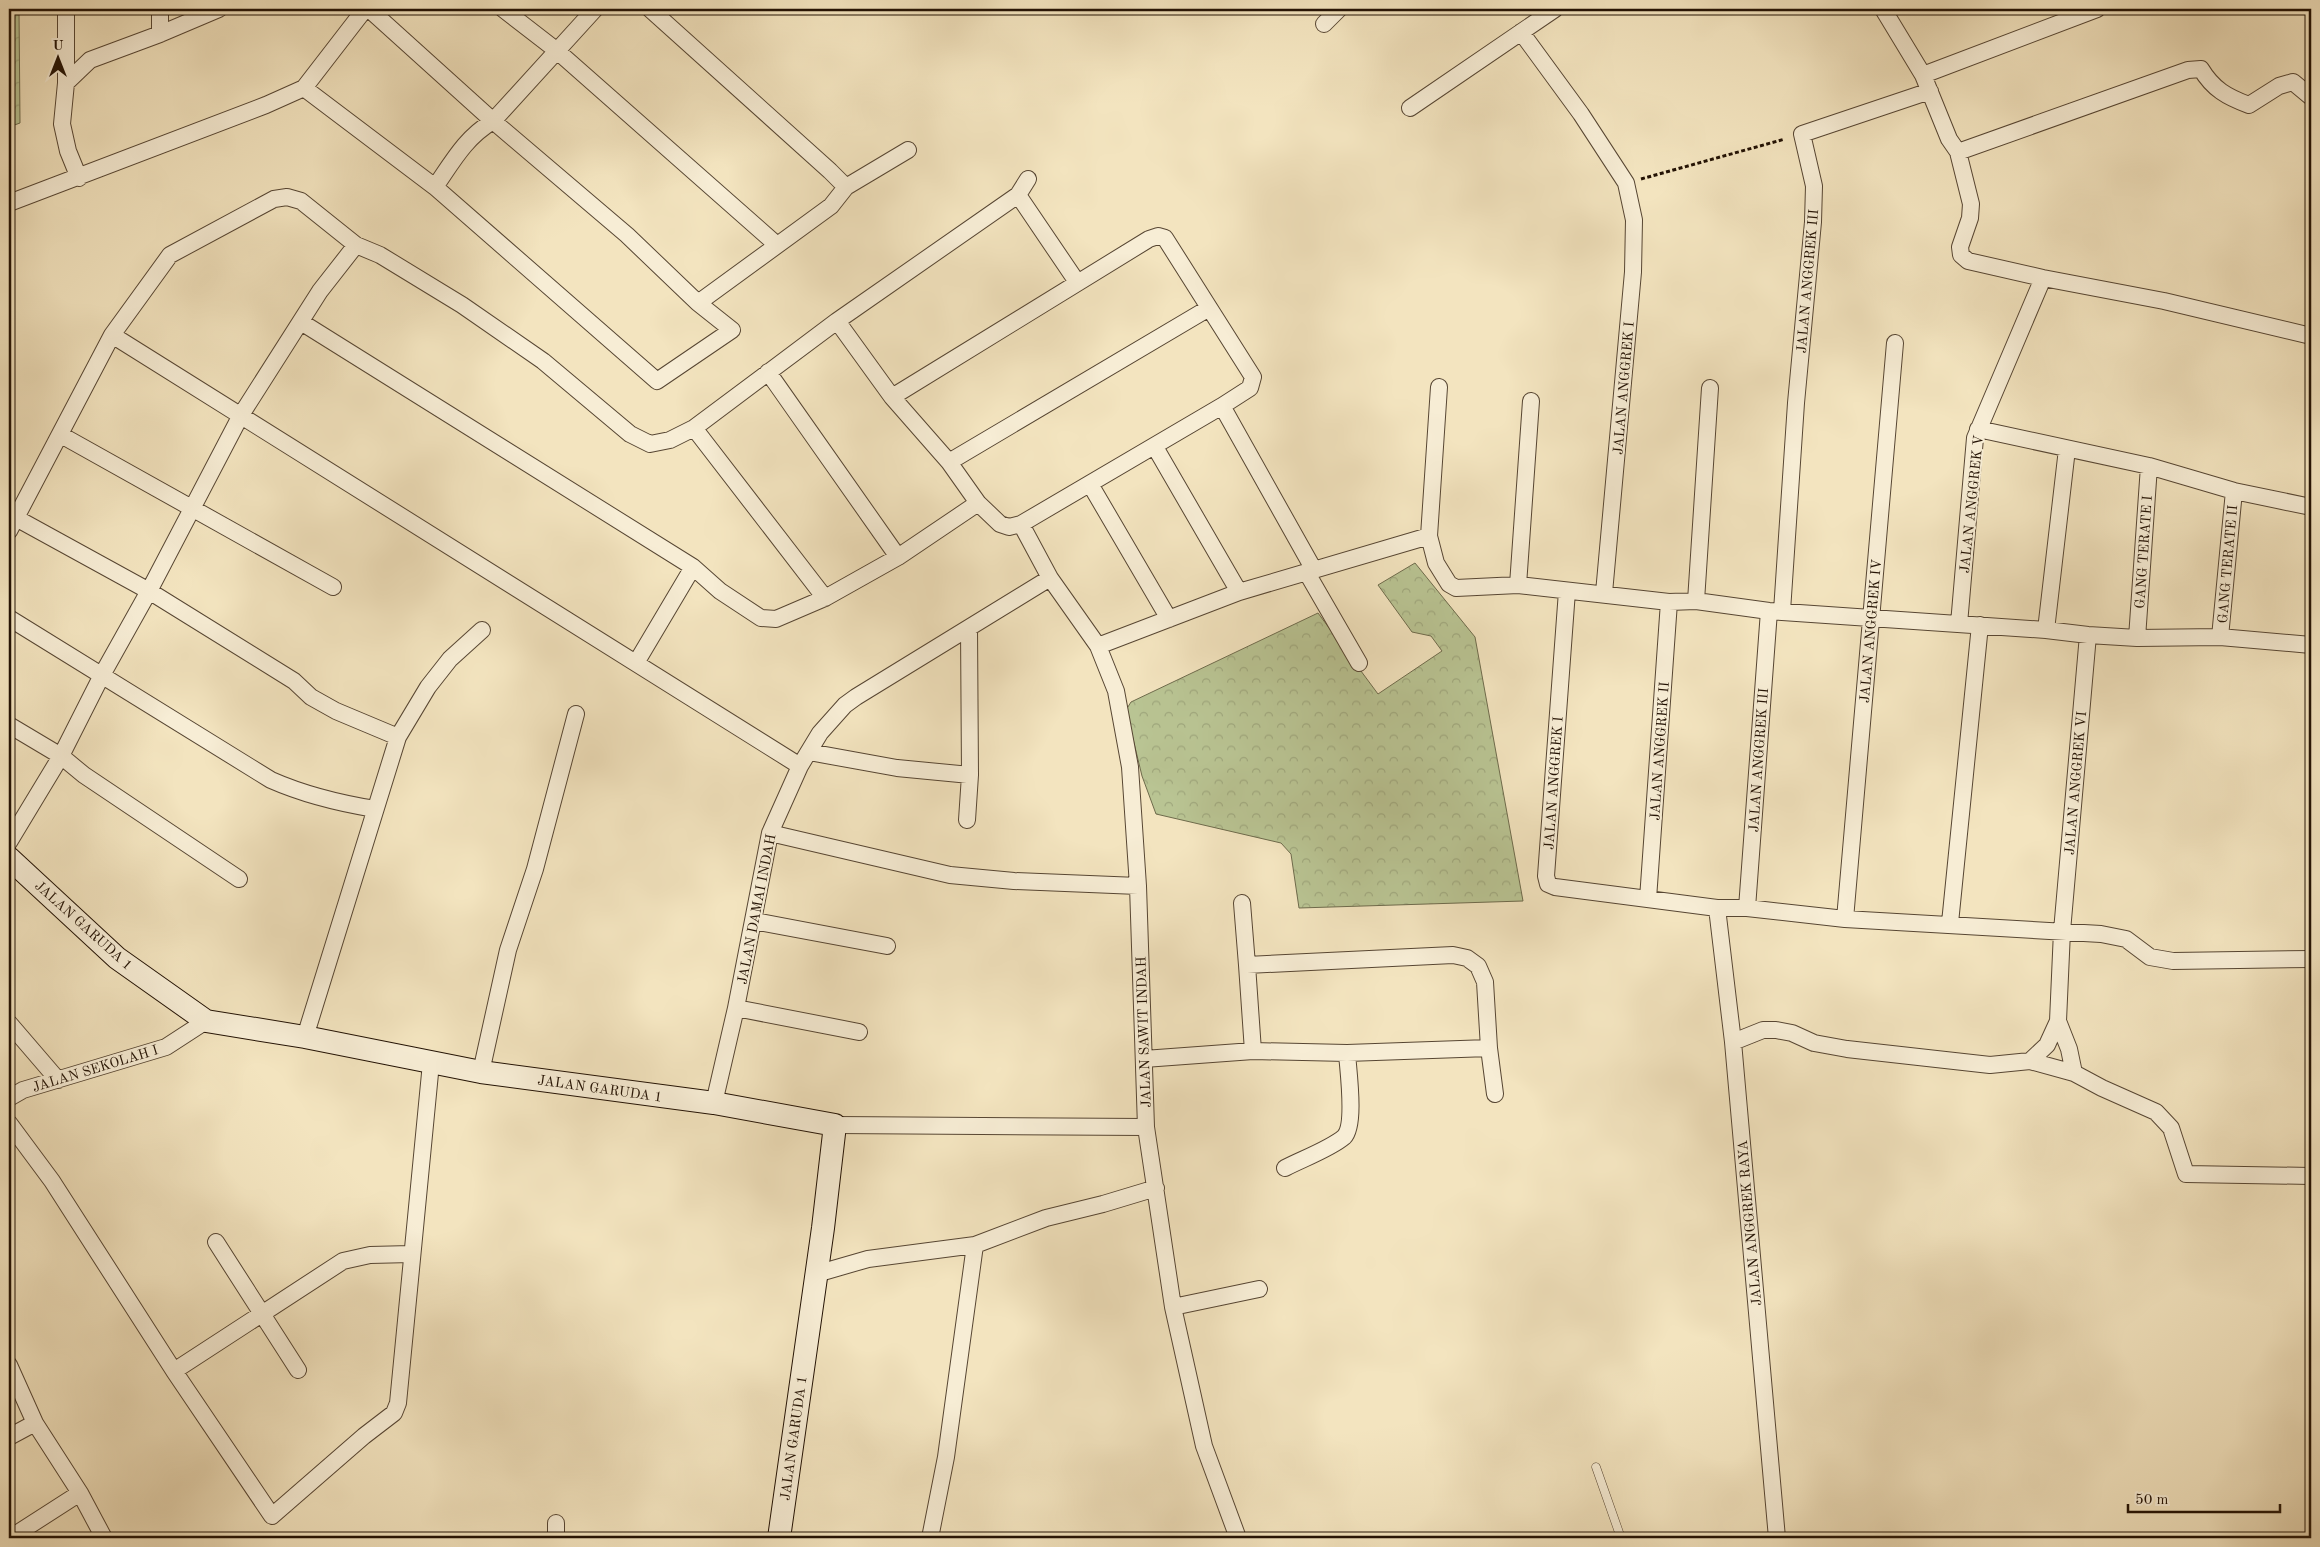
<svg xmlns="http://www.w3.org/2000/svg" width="2320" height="1547" font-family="'Old Standard TT',serif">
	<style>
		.forest { fill: url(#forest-crowns); stroke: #6e6b4c }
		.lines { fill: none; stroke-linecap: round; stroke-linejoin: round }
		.lane-casing { stroke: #574633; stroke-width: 9 }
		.street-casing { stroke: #574633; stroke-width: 18 }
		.secondary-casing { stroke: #231204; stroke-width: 24 }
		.path { stroke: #231204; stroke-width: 3; stroke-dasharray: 4 2.5; stroke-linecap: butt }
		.lane { stroke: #f7edd5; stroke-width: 8 }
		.street { stroke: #f7edd5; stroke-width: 16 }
		.secondary { stroke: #f7edd5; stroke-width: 22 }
		.labels { text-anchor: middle; stroke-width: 4; stroke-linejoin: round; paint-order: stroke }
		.street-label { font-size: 14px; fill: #231204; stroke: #f7edd5 }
	</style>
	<defs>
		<pattern id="forest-crowns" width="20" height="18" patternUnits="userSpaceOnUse" patternTransform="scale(1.25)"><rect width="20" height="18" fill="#b9c493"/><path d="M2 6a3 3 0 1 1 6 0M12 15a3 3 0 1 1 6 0" fill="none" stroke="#9fa77d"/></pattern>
	</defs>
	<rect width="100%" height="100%" fill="#f3e4bf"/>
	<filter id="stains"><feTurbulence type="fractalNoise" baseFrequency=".004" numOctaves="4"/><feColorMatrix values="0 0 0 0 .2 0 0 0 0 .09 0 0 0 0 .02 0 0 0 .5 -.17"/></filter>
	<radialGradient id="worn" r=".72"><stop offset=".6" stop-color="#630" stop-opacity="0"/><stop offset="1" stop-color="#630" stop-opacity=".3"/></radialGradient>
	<path class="forest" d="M 9,9 L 19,9 L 20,123 L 9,127 Z
		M 1415,563 L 1475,637 L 1523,901 L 1299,908 L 1291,854 L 1281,843 L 1156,814 L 1142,776 L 1126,710 L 1131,702 L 1318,613 L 1378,694 L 1442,651 L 1431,636 L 1412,632 L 1378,585 Z"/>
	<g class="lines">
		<defs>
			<path id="lane" d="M 1596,1467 L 1621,1538"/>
			<path id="street" d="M 160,9 L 160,34
				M 369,9 L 493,121 L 627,235 L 698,303
				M 503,9 L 556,50 L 777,245
				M 650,9 L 830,171 L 846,187
				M 1883,9 L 1923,75 L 1949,139 L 1958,152 L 1971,204 L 1970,218 L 1960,247 L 1961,255 L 1968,261 L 2043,278 L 2164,301 L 2311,336
				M 1324,24 L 1339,9
				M 1521,32 L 1581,114 L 1626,183 L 1634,220 L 1633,272 L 1604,593
				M 1923,75 L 2097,9
				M 66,83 L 66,9
				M 304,88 L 435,187 L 657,381 L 732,330 L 698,303 L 831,206 L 846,187 L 908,150
				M 1410,108 L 1555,9
				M 1958,152 L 2188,70 L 2201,69 C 2213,89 2227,97 2249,105 L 2279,86 L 2293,82 L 2311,97
				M 79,178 L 68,151 L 62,124 L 66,83 L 90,60 L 160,34 L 219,9
				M 435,187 C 453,161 465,138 493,121 L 595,9
				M 1018,195 L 1077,282
				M 9,203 L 266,105 L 304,88 L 365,9
				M 837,321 L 892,397 L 949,462 L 978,503 L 1000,524 L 1009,527 L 1021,524 L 1050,578 L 1098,646 L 1239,592 L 1429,536
				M 301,322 L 693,567 L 720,591 L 761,618 L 776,619 L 825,598 L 898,557 L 978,503
				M 112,335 L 800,766
				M 768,372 L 898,557
				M 1439,387 L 1429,536 L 1436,563 L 1449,584 L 1456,588 L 1518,585 L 1669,602 L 1696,601 L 1769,611 L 2046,630 L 2088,635 L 2137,638 L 2220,637 L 2311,645
				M 892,397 L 1149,239 L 1158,236 L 1165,238 L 1253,377 L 1250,388 L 1222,406 L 1314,570
				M 694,428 L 825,598
				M 1978,429 L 2149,466 L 2234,491 L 2311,507
				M 61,435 L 333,587
				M 1155,447 L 1239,592
				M 949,462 L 1209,308
				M 1090,484 L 1169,619
				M 16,518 L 149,591 L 294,681 L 311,697 L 336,711 L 398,737
				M 1021,524 L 1222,406
				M 9,531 L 112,335 L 170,255 L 274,199 L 287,197 L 301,201 L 356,245 L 380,255 L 462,305 L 543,361 L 630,434 L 650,444 L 670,440 L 694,428 L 837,321 L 1018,195 L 1028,179
				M 1307,573 L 1359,663
				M 1518,585 L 1531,401
				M 1567,591 L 1546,876 L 1548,884 L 1555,887 L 1717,908 L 1747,908 L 1845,919 L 2101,934 L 2126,939 L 2150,957 L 2173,961 L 2311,959
				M 1696,601 L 1710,388
				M 1782,611 L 1796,403 L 1813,222 L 1814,186 L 1802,134 L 1930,91
				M 9,618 L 271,780 C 305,795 338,803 375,809
				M 1959,624 L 1975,438 L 2043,278
				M 2046,630 L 2067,449
				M 2220,637 L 2234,491
				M 2137,638 L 2149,466
				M 1098,646 L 1116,691 L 1130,767 L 1138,886 L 1146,1127 L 1173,1307 L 1204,1446 L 1238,1538
				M 636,663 L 693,567
				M 9,725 L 61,756 L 84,775 L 239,879
				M 809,752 L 897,768 L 970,775
				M 967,820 L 970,775 L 969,628
				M 770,833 L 950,875 L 1014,881 L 1138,886
				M 9,842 L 61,756 L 102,675 L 149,591 L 241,415 L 320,291 L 356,245
				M 1648,899 L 1669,602
				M 1242,903 L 1247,965
				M 1717,908 L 1733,1042 L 1777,1538
				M 1747,908 L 1769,611
				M 1845,919 L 1895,343
				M 754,921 L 887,946
				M 1950,923 L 1980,625
				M 736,1008 L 859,1032
				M 2058,1021 L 2069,1049 L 2074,1073
				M 9,1023 L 58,1080
				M 305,1037 L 398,737 L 428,687 L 450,659 L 482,630
				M 1733,1042 L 1763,1030 L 1776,1030 L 1792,1033 L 1814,1043 L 1847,1049 L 1990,1065 L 2030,1061 L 2047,1045 L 2058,1021 L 2062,931 L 2088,635
				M 1253,1051 L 1247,965 L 1453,955 L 1467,958 L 1478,966 L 1485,982 L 1489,1048 L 1495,1094
				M 1144,1059 L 1253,1051 L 1347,1053 L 1489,1048
				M 2030,1061 L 2074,1073 L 2102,1088 L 2156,1112 L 2171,1128 L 2186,1174 L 2311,1176
				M 481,1072 L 508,950 L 535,869 L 576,714
				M 9,1098 L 23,1090 L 166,1047 L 206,1021
				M 714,1103 L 736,1008 L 770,833 L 800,766 L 820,733 L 845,705 L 856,697 L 1050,578
				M 9,1123 L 52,1181 L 174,1371 L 272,1516 L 364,1436 L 394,1413 L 398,1403 L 431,1063
				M 835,1125 L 1146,1127
				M 1285,1168 C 1302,1159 1330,1149 1344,1137 C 1356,1125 1348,1070 1347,1053
				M 216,1242 L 298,1370
				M 816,1274 L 868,1259 L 975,1245 L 1046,1218 L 1103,1204 L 1156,1188
				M 1173,1307 L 1259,1289
				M 9,1365 L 35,1423 L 80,1493 L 104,1538
				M 174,1371 L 343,1261 L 370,1255 L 411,1254
				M 9,1437 L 35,1423
				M 10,1538 L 80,1493
				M 556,1538 L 556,1523
				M 930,1538 L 946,1457 L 975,1245"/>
			<path id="secondary" d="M 9,858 L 117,958 L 206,1021 L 305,1037 L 481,1072 L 714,1103 L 835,1125 L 823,1228 L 779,1538"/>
		</defs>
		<use href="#lane" class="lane-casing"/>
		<use href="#street" class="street-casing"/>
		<use href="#secondary" class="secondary-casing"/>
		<path class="path" d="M 1641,179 L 1785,139"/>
		<use href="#lane" class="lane"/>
		<use href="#street" class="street"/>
		<use href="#secondary" class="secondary"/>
	</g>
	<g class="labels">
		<g class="street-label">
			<text transform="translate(1807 281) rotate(-85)" y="5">JALAN ANGGREK III</text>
			<text transform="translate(1623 388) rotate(-85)" y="5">JALAN ANGGREK I</text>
			<text transform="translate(1971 504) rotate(-84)" y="5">JALAN ANGGREK V</text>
			<text transform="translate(2143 552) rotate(-86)" y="5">GANG TERATE I</text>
			<text transform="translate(2227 564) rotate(-85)" y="5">GANG TERATE II</text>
			<text transform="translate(1870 631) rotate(-85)" y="5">JALAN ANGGREK IV</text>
			<text transform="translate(1659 751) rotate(-86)" y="5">JALAN ANGGREK II</text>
			<text transform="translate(1758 760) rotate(-86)" y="5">JALAN ANGGREK III</text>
			<text transform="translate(1553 783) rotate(-86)" y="5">JALAN ANGGREK I</text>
			<text transform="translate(2075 783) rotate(-85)" y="5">JALAN ANGGREK VI</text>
			<text transform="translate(756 909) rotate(-79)" y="5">JALAN DAMAI INDAH</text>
			<text transform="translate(84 925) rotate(42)" y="5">JALAN GARUDA 1</text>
			<text transform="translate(1143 1032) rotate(-92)" y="5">JALAN SAWIT INDAH</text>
			<text transform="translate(95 1068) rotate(-17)" y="5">JALAN SEKOLAH I</text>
			<text transform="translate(600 1088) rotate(8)" y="5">JALAN GARUDA 1</text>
			<text transform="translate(1749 1223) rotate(-95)" y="5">JALAN ANGGREK RAYA</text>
			<text transform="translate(793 1438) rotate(-82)" y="5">JALAN GARUDA 1</text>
		</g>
	</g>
	<rect width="2320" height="1547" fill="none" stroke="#f3e4bf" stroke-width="30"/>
	<rect x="10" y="10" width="2300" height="1527" fill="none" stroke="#231204" stroke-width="2.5"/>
	<rect x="15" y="15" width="2290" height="1517" fill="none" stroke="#231204"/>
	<g transform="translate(58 58)" stroke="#f7edd5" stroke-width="4" paint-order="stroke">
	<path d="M0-4L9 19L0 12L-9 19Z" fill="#231204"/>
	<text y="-8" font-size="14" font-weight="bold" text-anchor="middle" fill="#231204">U</text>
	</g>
	<path d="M2128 1504v8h152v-8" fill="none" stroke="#231204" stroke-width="2.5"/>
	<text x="2135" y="1504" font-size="15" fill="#231204" stroke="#f7edd5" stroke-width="4" paint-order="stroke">50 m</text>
	<rect width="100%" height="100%" filter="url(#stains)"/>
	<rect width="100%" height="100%" fill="url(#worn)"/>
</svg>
